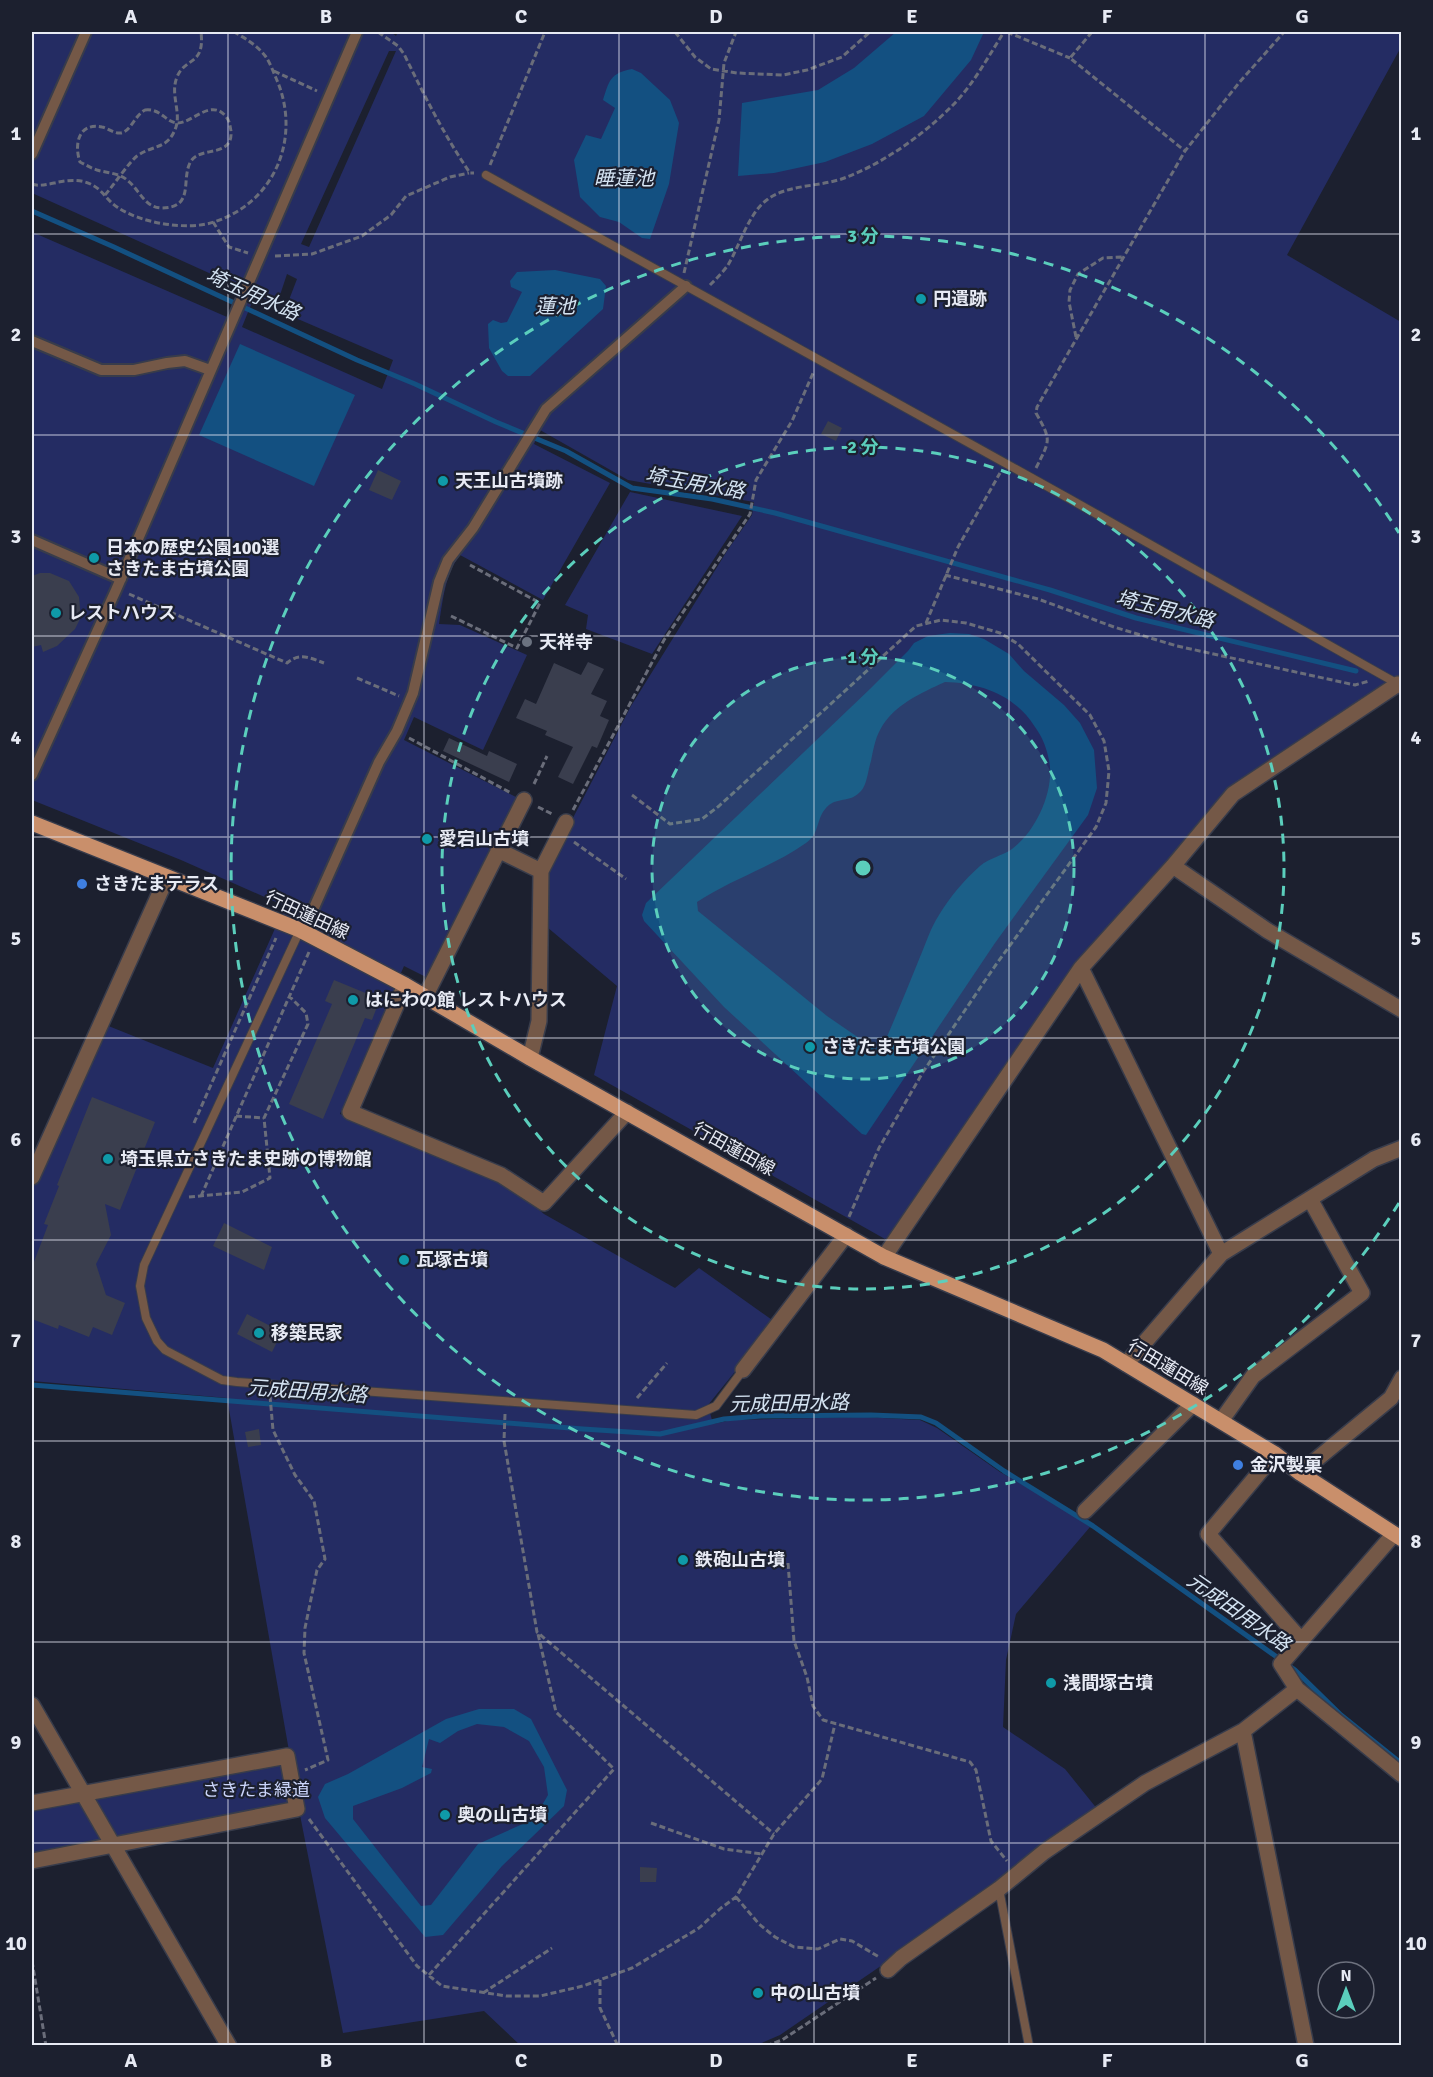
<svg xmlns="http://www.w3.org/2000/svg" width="1433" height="2077" font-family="Signika,'Noto Sans JP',sans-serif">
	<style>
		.green { fill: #242c63; fill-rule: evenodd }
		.water { fill: #135081; fill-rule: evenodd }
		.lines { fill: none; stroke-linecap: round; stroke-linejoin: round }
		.stream { stroke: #135081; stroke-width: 5 }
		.building { fill: #3a3e4e }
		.service-casing { stroke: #383c4b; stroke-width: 10 }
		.pedestrian-casing { stroke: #383c4b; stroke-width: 14 }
		.minor-casing { stroke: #383c4b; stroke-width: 18 }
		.primary-casing { stroke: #383c4b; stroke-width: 18 }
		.path { stroke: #6a6d7a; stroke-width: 3; stroke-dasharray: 6 3; stroke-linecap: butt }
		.service { stroke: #745847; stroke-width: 8 }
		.pedestrian { stroke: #745847; stroke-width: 10 }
		.minor { stroke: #745847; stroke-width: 15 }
		.primary { stroke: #c98f6b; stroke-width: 15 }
		.grid { fill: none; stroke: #e7eaf4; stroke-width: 1.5; stroke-opacity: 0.55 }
		.ring { fill: none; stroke: #5bcebc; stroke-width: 3; stroke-dasharray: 10 8 }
		.culture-dot { fill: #0f9aa8; stroke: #1c202f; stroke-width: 2 }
		.worship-dot { fill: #6b7280; stroke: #1c202f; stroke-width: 2 }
		.shop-dot { fill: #3f7fe0; stroke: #1c202f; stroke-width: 2 }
		.labels { text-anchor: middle; stroke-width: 4.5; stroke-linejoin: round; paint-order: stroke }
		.poi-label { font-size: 18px; font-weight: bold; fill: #e7eaf4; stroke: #1c202f; text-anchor: start }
		.street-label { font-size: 18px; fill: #e7eaf4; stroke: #1c202f }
		.park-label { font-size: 18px; fill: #cbd5fa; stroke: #1c202f }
		.water-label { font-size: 20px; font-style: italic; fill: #d4e3f2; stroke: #1c202f }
		.centre { fill: #5bcebc; stroke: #1c202f; stroke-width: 3 }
		.ring-label { font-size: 18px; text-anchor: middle; font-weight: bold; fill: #5bcebc; stroke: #1c202f; stroke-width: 4.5; stroke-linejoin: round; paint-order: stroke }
		.neatline { fill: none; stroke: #e7eaf4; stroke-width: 2 }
		.grid-label { font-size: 20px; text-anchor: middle; font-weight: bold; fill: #e7eaf4 }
	</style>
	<rect width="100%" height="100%" fill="#1c202f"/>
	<path class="green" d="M 32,32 L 391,32 L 396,36 L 398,32 L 1401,32 L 1401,47 L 1287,255 L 1401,322 L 1401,674 L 1231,788 L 1075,966 L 897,1230 L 885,1239 L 594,1075 L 617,986 L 547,927 L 547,868 L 631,706 L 727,551 L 752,515 L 754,502 L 628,480 L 540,430 L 534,444 L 610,483 L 543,600 L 460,555 C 445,574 443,600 439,624 L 460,625 L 527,655 L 483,750 L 414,717 L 404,740 L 518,798 L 426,977 L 404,966 L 340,1114 L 503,1180 L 544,1214 L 675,1288 L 699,1268 L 775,1322 L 708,1405 L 713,1424 L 732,1420 L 864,1417 L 920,1420 L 937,1428 L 1000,1472 L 1060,1506 L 1090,1527 L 1016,1614 L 1006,1660 L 1003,1727 L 1065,1769 L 1098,1810 L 986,1894 L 780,2035 L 757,2045 L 520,2045 L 484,2011 L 343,2033 L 300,1815 L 32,1865 L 32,1800 L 289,1751 L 227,1398 L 32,1381 L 32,1186 L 106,1025 L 213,1068 L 285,906 L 181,860 L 32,800 L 32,232 L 227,317 L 240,287 L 32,193 ZM 389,51 L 396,51 L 309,247 L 301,244 ZM 287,274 L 297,279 L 284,313 L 393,360 L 382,389 L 242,327 L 255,295 L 277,304 Z
		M 630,492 L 742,516 L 652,654 L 586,629 L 588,615 L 565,605 Z"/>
	<path class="water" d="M 896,32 L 984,32 L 971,60 L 924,116 L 872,144 L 825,162 L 774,173 L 738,176 L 742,103 L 818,90 L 854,68 Z
		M 632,69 L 641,73 L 670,100 L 679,123 L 669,184 L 650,239 L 642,238 L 619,222 L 600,217 L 580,197 L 574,160 L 586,135 L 601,139 L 615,108 L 603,100 C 609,81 610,73 632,69 Z
		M 555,270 L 600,279 L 606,286 L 603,309 L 530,376 L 508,376 L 502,371 L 489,348 L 488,324 L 493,320 L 501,323 L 507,322 L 522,292 L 511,287 L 510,281 L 517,272 Z
		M 240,344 L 355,395 L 314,486 L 199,435 Z
		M 950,633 L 969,634 L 984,639 L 1009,654 L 1024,671 L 1064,705 L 1080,723 L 1094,750 L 1097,788 L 1088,815 L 995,943 L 866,1135 L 862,1134 L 724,1007 L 644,921 L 642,915 L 646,903 L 871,688 L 908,651 L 914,643 L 928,636 ZM 945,682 C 981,683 1015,695 1035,727 C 1041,735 1046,746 1048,756 C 1057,786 1037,831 1012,849 C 1002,856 989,858 980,866 C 964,880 950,897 939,915 C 931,927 926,943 920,957 C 908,987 896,1016 883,1046 L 875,1049 L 827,1016 L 698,911 L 697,902 C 732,879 772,867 806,843 C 821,833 815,817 829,805 C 840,797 850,803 861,791 C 867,785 868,770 871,761 C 873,751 875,739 880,730 C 893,705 921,693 945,682 Z
		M 479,1709 L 514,1709 L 531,1719 L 567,1790 L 564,1806 L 502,1866 L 443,1935 L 425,1937 L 325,1818 L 318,1797 L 325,1784 L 348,1774 L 446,1719 ZM 477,1724 L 504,1727 L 529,1741 L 544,1767 L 548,1795 L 534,1819 L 478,1844 L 431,1905 L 421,1906 L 353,1819 L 353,1806 L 402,1788 L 431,1773 L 432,1769 L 422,1767 L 429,1739 L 440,1743 L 458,1731 Z"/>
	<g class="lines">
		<path class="stream" d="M 32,211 L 114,247 L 357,360 L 415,384 L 496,422 L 566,451 L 632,488 L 712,499 L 775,513 L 1050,590 L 1136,618 L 1356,671
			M 32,1385 L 583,1429 L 660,1434 L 724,1419 L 761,1416 L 871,1415 L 921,1417 L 936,1423 L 1004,1471 L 1093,1526 L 1295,1670 L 1341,1715 L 1402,1764"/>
	</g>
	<path class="building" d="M 828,421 L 842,428 L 836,441 L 821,434 Z
		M 378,470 L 401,481 L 392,500 L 369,490 Z
		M 40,573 L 50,573 L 69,581 L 79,597 L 80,608 L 80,619 L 75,629 L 57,646 L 43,652 L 41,645 L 32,647 L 32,576 Z
		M 588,662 L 604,669 L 591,694 L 607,701 L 600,716 L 609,720 L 597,748 L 592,746 L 573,784 L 558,777 L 573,747 L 545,735 L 547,731 L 516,718 L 525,699 L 536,704 L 554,663 L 581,675 Z
		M 449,738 L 487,756 L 489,751 L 517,764 L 509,782 L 443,751 Z
		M 334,980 L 380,999 L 372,1020 L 365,1018 L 323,1119 L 289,1104 L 332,1004 L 325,1001 Z
		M 92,1097 L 155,1122 L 120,1210 L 105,1204 L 111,1235 L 96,1264 L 106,1295 L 125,1303 L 112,1335 L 93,1327 L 89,1337 L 59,1325 L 58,1329 L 32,1319 L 32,1267 L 48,1225 L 44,1224 L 59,1186 L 57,1185 Z
		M 224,1223 L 272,1247 L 264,1270 L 213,1246 Z
		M 247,1314 L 282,1332 L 272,1352 L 237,1334 Z
		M 259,1429 L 261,1445 L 248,1447 L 245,1432 Z
		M 640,1867 L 657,1868 L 656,1882 L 640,1882 Z"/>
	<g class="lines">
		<defs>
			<path id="service" d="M 486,175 L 1068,498 L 1398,684
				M 301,928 L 144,1265 L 140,1286 L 146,1318 L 157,1341 L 165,1350 L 222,1380 L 237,1382 L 696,1415 L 716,1406 L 743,1370
				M 999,1889 L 1029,2046"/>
			<path id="pedestrian" d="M 32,154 L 86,32
				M 32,341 L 101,370 L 134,370 L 167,363 L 185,361 L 210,370
				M 32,540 L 121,579
				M 32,775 L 116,590 L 357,32
				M 308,921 L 379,762 L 397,731 L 413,693 L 439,582 L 448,560 L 473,528 L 546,409 L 686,286"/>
			<path id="minor" d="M 498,850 L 541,871
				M 1173,866 L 1268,931 L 1402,1010
				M 1081,968 L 1221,1254
				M 405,985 L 350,1112 L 501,1175 L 544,1203 L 627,1112
				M 425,997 L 524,800
				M 530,1058 L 539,1021 L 541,871 L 566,822
				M 32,1177 L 167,877
				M 884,1257 L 1081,968 L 1173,866 L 1233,794 L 1398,684 L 1402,686
				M 1126,1364 L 1221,1254 L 1374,1159 L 1402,1148
				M 743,1370 L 846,1235
				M 1221,1421 L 1253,1376 L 1362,1293 L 1310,1199
				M 1275,1454 L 1208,1534 L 1301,1640
				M 1300,1473 L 1391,1398 L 1402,1378
				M 1085,1511 L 1193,1404
				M 1297,1689 L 1281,1664 L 1394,1534
				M 32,1705 L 229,2046
				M 32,1803 L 287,1756 L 297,1809 L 32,1861
				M 888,1970 L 901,1958 L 999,1889 L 1044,1852 L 1145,1783 L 1243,1731
				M 1306,2046 L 1243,1731 L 1297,1689 L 1402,1775"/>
			<path id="primary" d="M 32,823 L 300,930 L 405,985 L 530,1058 L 884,1257 L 1103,1350 L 1275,1454 L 1300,1473 L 1402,1539"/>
		</defs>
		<use href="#service" class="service-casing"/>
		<use href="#pedestrian" class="pedestrian-casing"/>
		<use href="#minor" class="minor-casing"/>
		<use href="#primary" class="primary-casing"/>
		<path class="path" d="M 378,32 L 398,46 L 404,54 C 424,95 444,135 470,173 L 474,173
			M 675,32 L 695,57 L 711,69 L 737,73 L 783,75 L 807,70 L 842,57 L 870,32
			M 1007,32 L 1070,58
			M 1092,32 L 1070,58 L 1185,151
			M 274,71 L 317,91
			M 145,110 C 161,108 166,123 178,123 C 194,122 212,97 227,118 C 230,122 230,127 231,131 C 233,158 201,146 191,161 C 180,179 196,208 161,208 C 144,207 139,189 127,180 C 119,173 107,173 97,170 C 91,168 86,165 80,162 C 74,145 78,122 102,127 C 108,128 114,134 121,133 C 131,131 135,115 145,110 Z
			M 490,165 L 545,32
			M 32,184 C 45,189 65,176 85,182 C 102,187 104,198 117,207 C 140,223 187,231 214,222 C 276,202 302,136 276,78 C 273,71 270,63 266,57 C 258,46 245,38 234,32
			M 105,195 C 113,186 130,161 137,156 C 154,144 168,150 176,127 C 181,111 170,94 177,77 C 185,57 205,66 201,32
			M 213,222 L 229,247 L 248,253
			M 275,256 L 312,254 L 362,236 L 391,215 L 406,196 L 450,177 L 469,173
			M 684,273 L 719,120 L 724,63 L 736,32
			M 710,285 C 716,279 723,272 728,265 C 740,245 749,212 768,199 C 788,184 823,187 847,177 C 885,162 923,135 952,106 C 973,85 988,57 1004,32
			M 1076,337 L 1069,302 L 1070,290 L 1078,274 L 1103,258 L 1123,257
			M 1036,468 C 1050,440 1052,441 1036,413 L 1037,407 L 1185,151 L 1238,84 L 1284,32
			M 945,575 L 1038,599 L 1114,627 L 1177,646 L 1355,685 L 1369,681
			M 129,594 L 287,663 C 300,652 310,658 324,663
			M 451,616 L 517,648 L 540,603 L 470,565
			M 926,623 L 958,547 L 1000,473
			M 357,678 L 399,696
			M 409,738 L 511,793
			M 534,784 L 547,756
			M 632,795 L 670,824 L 702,819 L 719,806 L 916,626 L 941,620 L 966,623 L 1000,633 L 1018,644 L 1090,715 L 1104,741 L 1109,771 L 1106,803 L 1096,827 L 995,966 L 923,1072 L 879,1148 L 848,1219
			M 538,807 L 554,815
			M 573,810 L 664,640 L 750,514 L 756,480 L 792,421 L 814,371
			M 574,842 L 626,879
			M 236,1116 L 264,1118
			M 194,1123 L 276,938
			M 201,1196 L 309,952
			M 189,1197 L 242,1192 L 270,1178 L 264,1118 L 308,1024 L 306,1013 L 289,996
			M 270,1396 L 273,1430 L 295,1475 L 314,1501 L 325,1559 L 317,1570 L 305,1628 L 304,1653 L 328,1760 L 305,1770
			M 637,1398 L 667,1363
			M 505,1414 L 504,1441 L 537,1632 L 774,1834
			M 788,1563 L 794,1641 L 807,1677 L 813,1706 L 823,1720 L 970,1762 L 976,1770 L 991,1841 L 1007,1861
			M 309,1819 L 417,1966 L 442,1986 L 506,1996 L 540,1996 L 583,1986 L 632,1968 L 699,1928 L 721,1908 L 736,1897 L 774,1834 L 822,1779 L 835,1724
			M 651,1823 L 724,1849 L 762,1854
			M 736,1897 L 759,1924 L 775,1937 L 794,1947 L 818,1949 L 840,1939 L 852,1941 L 879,1957
			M 32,1961 L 46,2046
			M 429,1975 L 614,1769 L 556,1712 L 538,1634
			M 600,1980 L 600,2008 L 618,2046
			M 483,1993 L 552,1948
			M 766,2046 L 782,2040 L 876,1978"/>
		<use href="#service" class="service"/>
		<use href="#pedestrian" class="pedestrian"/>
		<use href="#minor" class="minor"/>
		<use href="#primary" class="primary"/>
	</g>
	<path class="grid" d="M 228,32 L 228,2046M 424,32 L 424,2046M 619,32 L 619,2046M 814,32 L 814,2046M 1009,32 L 1009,2046M 1205,32 L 1205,2046M 32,234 L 1402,234M 32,435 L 1402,435M 32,636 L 1402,636M 32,837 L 1402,837M 32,1038 L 1402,1038M 32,1240 L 1402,1240M 32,1441 L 1402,1441M 32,1642 L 1402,1642M 32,1843 L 1402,1843"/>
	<circle cx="863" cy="868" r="211" fill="#5bcebc" fill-opacity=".12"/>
	<g class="ring">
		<circle cx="863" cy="868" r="211"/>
		<circle cx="863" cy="868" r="421"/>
		<path d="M1399 1203A632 632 0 1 1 1399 533"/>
	</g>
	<g class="culture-dot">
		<circle cx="921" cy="299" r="6"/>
		<circle cx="443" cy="481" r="6"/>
		<circle cx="94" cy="558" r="6"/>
		<circle cx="56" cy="613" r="6"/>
		<circle cx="427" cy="839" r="6"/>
		<circle cx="353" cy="1000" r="6"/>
		<circle cx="810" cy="1047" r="6"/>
		<circle cx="108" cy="1159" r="6"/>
		<circle cx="404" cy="1260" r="6"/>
		<circle cx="259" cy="1333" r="6"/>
		<circle cx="683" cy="1560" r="6"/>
		<circle cx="1051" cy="1683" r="6"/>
		<circle cx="445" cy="1815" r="6"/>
		<circle cx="758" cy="1993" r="6"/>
	</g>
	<circle class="worship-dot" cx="527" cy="642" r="6"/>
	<g class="shop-dot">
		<circle cx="82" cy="884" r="6"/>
		<circle cx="1238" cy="1465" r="6"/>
	</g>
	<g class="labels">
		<g class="poi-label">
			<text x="933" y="305">円遺跡</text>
			<text x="455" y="487">天王山古墳跡</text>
			<text x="106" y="554">日本の歴史公園100選<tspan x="106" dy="21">さきたま古墳公園</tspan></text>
			<text x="68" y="619">レストハウス</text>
			<text x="539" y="648">天祥寺</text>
			<text x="439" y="845">愛宕山古墳</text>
			<text x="94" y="890">さきたまテラス</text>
			<text x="365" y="1006">はにわの館 レストハウス</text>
			<text x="822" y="1053">さきたま古墳公園</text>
			<text x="120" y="1165">埼玉県立さきたま史跡の博物館</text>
			<text x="416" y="1266">瓦塚古墳</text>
			<text x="271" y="1339">移築民家</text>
			<text x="1250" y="1471">金沢製菓</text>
			<text x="695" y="1566">鉄砲山古墳</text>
			<text x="1063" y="1689">浅間塚古墳</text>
			<text x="457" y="1821">奥の山古墳</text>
			<text x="770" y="1999">中の山古墳</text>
		</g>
		<g class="street-label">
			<text transform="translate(307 915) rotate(25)" y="6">行田蓮田線</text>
			<text transform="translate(734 1149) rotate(29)" y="6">行田蓮田線</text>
			<text transform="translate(1168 1367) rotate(31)" y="6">行田蓮田線</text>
		</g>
		<g class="park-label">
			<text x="256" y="1796">さきたま緑道</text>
		</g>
		<g class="water-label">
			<text x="624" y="185">睡蓮池</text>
			<text transform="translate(253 294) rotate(24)" y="7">埼玉用水路</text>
			<text x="555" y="313">蓮池</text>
			<text transform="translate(695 483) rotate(10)" y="7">埼玉用水路</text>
			<text transform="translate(1165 609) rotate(14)" y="7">埼玉用水路</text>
			<text transform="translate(307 1391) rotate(4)" y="7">元成田用水路</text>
			<text transform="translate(789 1403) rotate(-1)" y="7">元成田用水路</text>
			<text transform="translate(1239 1612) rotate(35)" y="7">元成田用水路</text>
		</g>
	</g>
	<circle cx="863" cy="868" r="9" class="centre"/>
	<g class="ring-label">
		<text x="863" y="242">3 分</text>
		<text x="863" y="453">2 分</text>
		<text x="863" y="663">1 分</text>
	</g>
	<rect width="1433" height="2077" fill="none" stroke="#1c202f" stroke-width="66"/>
	<g transform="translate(1346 1990)"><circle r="28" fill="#1c202f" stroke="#6d717e" stroke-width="1.5"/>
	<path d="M0-4.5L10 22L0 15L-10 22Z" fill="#5bcebc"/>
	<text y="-9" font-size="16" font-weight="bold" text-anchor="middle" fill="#e7eaf4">N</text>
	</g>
	<rect x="33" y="33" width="1367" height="2011" class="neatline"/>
	<g class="grid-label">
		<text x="131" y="23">A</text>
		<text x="326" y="23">B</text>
		<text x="521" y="23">C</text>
		<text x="716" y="23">D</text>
		<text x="912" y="23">E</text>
		<text x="1107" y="23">F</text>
		<text x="1302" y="23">G</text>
		<text x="16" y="140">1</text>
		<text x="1416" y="140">1</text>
		<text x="16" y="341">2</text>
		<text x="1416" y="341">2</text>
		<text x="16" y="543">3</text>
		<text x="1416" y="543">3</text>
		<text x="16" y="744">4</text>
		<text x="1416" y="744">4</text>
		<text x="16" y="945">5</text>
		<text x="1416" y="945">5</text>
		<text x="16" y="1146">6</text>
		<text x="1416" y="1146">6</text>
		<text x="16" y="1347">7</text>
		<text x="1416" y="1347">7</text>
		<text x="16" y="1548">8</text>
		<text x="1416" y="1548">8</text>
		<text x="16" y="1749">9</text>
		<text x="1416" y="1749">9</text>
		<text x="16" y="1950">10</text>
		<text x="1416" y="1950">10</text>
		<text x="131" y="2067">A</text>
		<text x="326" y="2067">B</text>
		<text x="521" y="2067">C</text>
		<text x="716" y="2067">D</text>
		<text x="912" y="2067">E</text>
		<text x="1107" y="2067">F</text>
		<text x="1302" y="2067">G</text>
	</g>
</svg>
